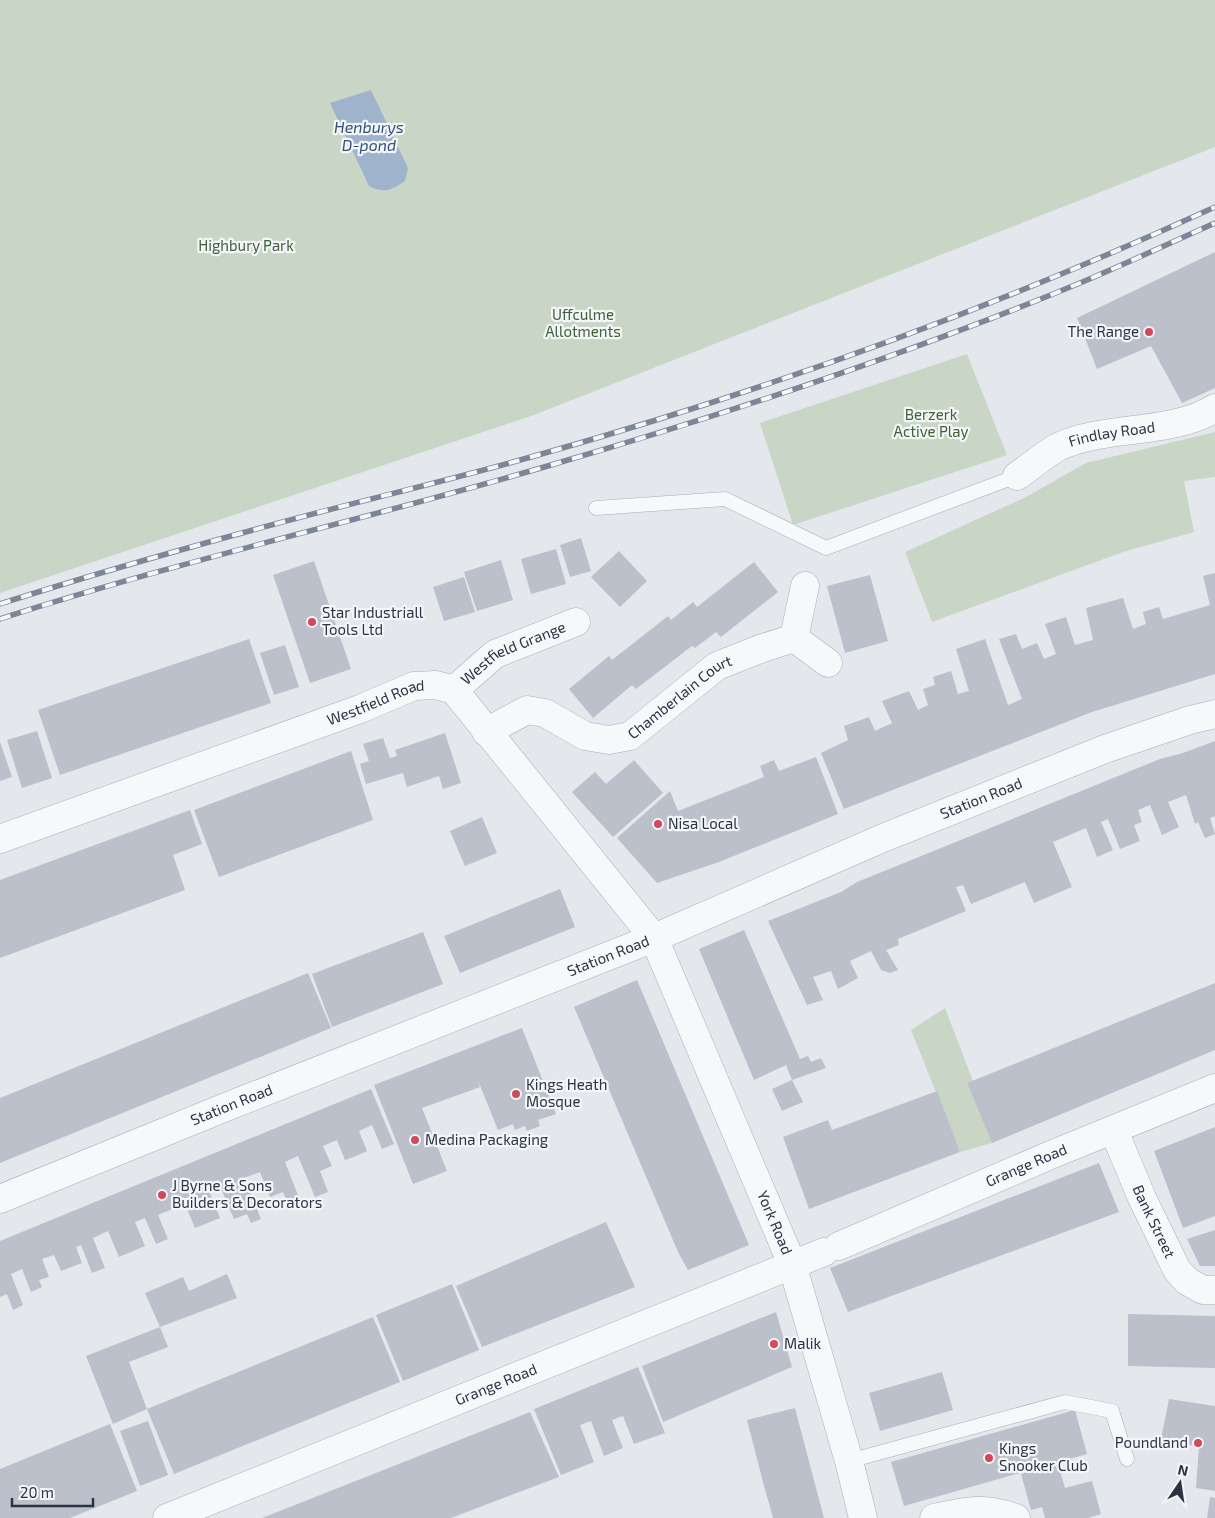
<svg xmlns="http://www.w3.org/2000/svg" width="1215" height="1518" font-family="'Exo 2',sans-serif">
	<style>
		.green { fill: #c9d6c5 }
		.water { fill: #9fb4cc }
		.building { fill: #bbc0ca }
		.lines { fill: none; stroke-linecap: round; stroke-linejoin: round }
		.lane-casing { stroke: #a9aeb7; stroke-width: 15 }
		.street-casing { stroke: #a9aeb7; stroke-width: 29 }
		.lane { stroke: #f7f8fa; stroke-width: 14 }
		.street { stroke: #f7f8fa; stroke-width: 28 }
		.rail-casing { stroke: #7d8696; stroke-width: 5.5 }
		.rail { stroke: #f4f6f9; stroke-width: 4; stroke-dasharray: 11; stroke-linecap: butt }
		.poi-dot { fill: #d1495b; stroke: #f4f6f9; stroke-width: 2 }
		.labels { text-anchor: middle; stroke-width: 4.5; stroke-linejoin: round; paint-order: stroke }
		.park-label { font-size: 15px; fill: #3f6138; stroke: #f4f6f9 }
		.poi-label { font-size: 15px; fill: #2b3445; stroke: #f4f6f9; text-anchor: start }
		.street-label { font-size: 15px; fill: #2b3445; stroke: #f4f6f9 }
		.water-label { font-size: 16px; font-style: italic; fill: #34527a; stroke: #f4f6f9 }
	</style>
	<rect width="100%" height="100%" fill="#e4e7ec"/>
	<path class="green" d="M 0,0 L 1215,0 L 1215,147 L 534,415 L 0,593 Z
		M 967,354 L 1007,455 L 793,525 L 760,423 Z
		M 1215,432 L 1215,477 L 1184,481 L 1194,532 L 1123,552 L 932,622 L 905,552 L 1026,497 L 1086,463 Z
		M 945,1008 L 973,1081 L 967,1083 L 992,1143 L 960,1152 L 911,1030 Z"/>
	<path class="water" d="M 371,90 L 408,168 L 405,181 C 391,190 385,194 369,186 L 330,103 Z"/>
	<path class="building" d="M 1215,252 L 1215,388 L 1182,403 L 1151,346 L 1097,369 L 1077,318 Z
		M 581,538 L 591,571 L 570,577 L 560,545 Z
		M 556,549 L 566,584 L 531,594 L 521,559 Z
		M 619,551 L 647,581 L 620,607 L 591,577 Z
		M 501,560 L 513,600 L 477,611 L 464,572 Z
		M 314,561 L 351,669 L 310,683 L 273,575 Z
		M 754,562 L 778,592 L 721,637 L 716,632 L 695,648 L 692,646 L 636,689 L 632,685 L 593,718 L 569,689 L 609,656 L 612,660 L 668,616 L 671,620 L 693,602 L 697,607 Z
		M 1215,573 L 1215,674 L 1092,712 L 844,809 L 821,753 L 848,740 L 844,726 L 869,717 L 875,731 L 892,723 L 882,701 L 909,691 L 918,710 L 928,705 L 923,689 L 935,685 L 933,677 L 951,671 L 958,694 L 969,691 L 956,649 L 985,639 L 1008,705 L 1022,699 L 999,639 L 1016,634 L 1022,649 L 1037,643 L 1044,659 L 1056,654 L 1045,624 L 1066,617 L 1075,645 L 1093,640 L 1086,608 L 1123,598 L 1133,629 L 1146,624 L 1143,612 L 1159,607 L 1163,619 L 1210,605 L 1203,576 Z
		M 870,575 L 888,641 L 845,653 L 827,586 Z
		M 464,577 L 475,612 L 444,621 L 433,587 Z
		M 249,639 L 271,703 L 60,775 L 38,710 Z
		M 285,645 L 299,687 L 274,695 L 260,653 Z
		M 37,731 L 52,778 L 22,788 L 7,740 Z
		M 445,733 L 461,783 L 443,789 L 439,776 L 407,787 L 403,773 L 366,784 L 360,764 L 369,761 L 363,744 L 383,738 L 390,758 L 397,756 L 395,750 Z
		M 1215,741 L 1215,816 L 1210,818 L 1215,834 L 1205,838 L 1198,822 L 1195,824 L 1186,795 L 1168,802 L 1179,827 L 1162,835 L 1150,805 L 1138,810 L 1142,822 L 1134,825 L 1140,841 L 1120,849 L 1108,819 L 1101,822 L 1113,850 L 1097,857 L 1086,828 L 1053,842 L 1072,887 L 1034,903 L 1025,882 L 971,904 L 963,885 L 956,887 L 966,911 L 898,939 L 899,945 L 886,950 L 898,970 L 890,973 L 881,970 L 871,951 L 850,961 L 858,978 L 838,989 L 831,971 L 813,977 L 823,1000 L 807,1005 L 768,921 L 841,892 L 857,882 L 872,876 L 1160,759 L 1183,753 Z
		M 0,742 L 12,777 L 0,781 Z
		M 351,751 L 373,820 L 219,877 L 194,810 Z
		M 816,757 L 838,814 L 719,862 L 657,883 L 617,838 L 670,791 L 678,811 L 764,777 L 760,766 L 774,760 L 779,771 Z
		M 634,760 L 663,793 L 613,837 L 572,792 L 595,772 L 606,784 Z
		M 190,810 L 202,844 L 173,855 L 185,890 L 0,958 L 0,880 Z
		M 482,817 L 497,853 L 465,866 L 450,831 Z
		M 560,889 L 575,927 L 460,973 L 444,936 Z
		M 744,930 L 800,1059 L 808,1056 L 811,1062 L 821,1058 L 826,1068 L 792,1080 L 786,1065 L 754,1080 L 699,949 Z
		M 423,932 L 443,984 L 332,1027 L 312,974 Z
		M 308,973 L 331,1028 L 0,1163 L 0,1098 Z
		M 637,980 L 749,1245 L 688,1270 L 678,1252 L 574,1007 Z
		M 1215,983 L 1215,1050 L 992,1143 L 967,1083 Z
		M 522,1028 L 556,1114 L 538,1120 L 540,1126 L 527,1131 L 525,1126 L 515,1130 L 513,1124 L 498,1130 L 477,1078 L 480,1087 L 422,1108 L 447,1171 L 413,1184 L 374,1085 Z
		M 792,1080 L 803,1102 L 782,1111 L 772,1089 Z
		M 371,1089 L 394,1144 L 382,1149 L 372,1125 L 359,1131 L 367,1151 L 356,1156 L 345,1160 L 337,1140 L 323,1146 L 332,1166 L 320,1171 L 328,1192 L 315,1197 L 298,1156 L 285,1162 L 301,1203 L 290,1207 L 283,1192 L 270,1197 L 260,1172 L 244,1178 L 261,1219 L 251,1223 L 247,1214 L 234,1219 L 221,1188 L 210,1193 L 220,1218 L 195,1228 L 185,1204 L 158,1215 L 168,1239 L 156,1244 L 145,1218 L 135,1222 L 145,1246 L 119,1257 L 108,1231 L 93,1238 L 105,1268 L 92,1273 L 81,1245 L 76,1247 L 82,1263 L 61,1271 L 54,1255 L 42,1259 L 49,1277 L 39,1280 L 42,1287 L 31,1292 L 22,1269 L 11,1274 L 23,1305 L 13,1310 L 7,1294 L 0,1297 L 0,1241 Z
		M 937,1091 L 960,1152 L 809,1209 L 783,1137 L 828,1120 L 832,1130 Z
		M 1215,1127 L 1215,1216 L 1183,1228 L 1154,1151 Z
		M 1099,1163 L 1119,1212 L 848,1312 L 830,1268 Z
		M 606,1222 L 635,1287 L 482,1347 L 456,1286 Z
		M 1215,1230 L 1215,1266 L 1200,1266 L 1187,1239 Z
		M 227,1274 L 237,1298 L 160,1327 L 145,1293 L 183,1277 L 189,1291 Z
		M 452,1284 L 479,1350 L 403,1381 L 376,1315 Z
		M 776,1312 L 792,1367 L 663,1422 L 642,1366 Z
		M 1128,1314 L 1215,1316 L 1215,1368 L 1128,1366 Z
		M 373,1317 L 400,1382 L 174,1474 L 147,1409 Z
		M 160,1327 L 168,1347 L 129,1362 L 147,1409 L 113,1424 L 86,1356 Z
		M 638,1367 L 665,1433 L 634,1444 L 623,1416 L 612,1420 L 623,1448 L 604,1456 L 591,1421 L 580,1425 L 594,1462 L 561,1475 L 534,1409 Z
		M 942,1372 L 953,1410 L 880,1431 L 869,1393 Z
		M 1169,1399 L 1215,1406 L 1215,1491 L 1196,1488 L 1199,1447 L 1161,1439 Z
		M 795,1408 L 807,1454 L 824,1518 L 773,1518 L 763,1482 L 747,1420 Z
		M 1075,1410 L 1087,1454 L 904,1506 L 891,1462 Z
		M 530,1412 L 559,1477 L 451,1518 L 262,1518 Z
		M 148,1421 L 168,1475 L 140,1486 L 120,1431 Z
		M 110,1424 L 137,1491 L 70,1518 L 0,1518 L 0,1469 Z
		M 1058,1464 L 1065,1488 L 1092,1481 L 1101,1514 L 1088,1518 L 1045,1518 L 1042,1507 L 1031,1510 L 1021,1474 Z
		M 1210,1497 L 1215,1498 L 1215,1518 L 1207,1518 Z"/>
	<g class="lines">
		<defs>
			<path id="lane" d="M 596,508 L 725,499 L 826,548 L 1017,476
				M 849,1461 L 1065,1402 L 1112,1411 L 1127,1459"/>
			<g id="street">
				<path id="s1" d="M 1017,476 C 1030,467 1044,455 1058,447 C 1103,425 1173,435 1215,408"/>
				<path d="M 805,586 L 794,638 L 828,663"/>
				<path id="s2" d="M 454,690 L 495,654 L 576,622"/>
				<path id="s3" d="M 486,732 L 527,710 L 545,713 L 585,736 L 609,740 L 630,736 L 717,666 L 760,649 L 794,638"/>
				<path id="s4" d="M 0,839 L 360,709 L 414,686 L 436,685 L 454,690 L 654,938 L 792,1264 L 849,1461 L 863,1518"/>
				<path id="s5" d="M 1114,1131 L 1142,1198 L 1177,1270 L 1187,1281 L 1203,1290 L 1215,1290"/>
				<path id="s6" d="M 0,1199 L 226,1107 L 654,938 L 883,838 L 1105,749 L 1190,720 L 1215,714"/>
				<path id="s7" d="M 839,1246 L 1053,1154 L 1215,1088"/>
				<path id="s8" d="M 167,1518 L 824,1252"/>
				<path d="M 934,1518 C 968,1510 983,1507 1016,1518"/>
			</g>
		</defs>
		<use href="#lane" class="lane-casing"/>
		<use href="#street" class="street-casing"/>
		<use href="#lane" class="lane"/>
		<use href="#street" class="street"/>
		<defs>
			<path id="rail" d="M 0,604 C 84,577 168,553 253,530 C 350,503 448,481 545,453 C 774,388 999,306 1215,207
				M 0,619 C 182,560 368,519 551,465 C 730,413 908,354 1080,283 C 1125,264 1170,243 1215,223"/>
		</defs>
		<use href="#rail" class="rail-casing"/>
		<use href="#rail" class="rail"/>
	</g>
	<g class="poi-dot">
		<circle cx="1149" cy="332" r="5"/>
		<circle cx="312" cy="622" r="5"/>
		<circle cx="658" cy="824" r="5"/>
		<circle cx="516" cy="1094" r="5"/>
		<circle cx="415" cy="1140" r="5"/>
		<circle cx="162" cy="1195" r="5"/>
		<circle cx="774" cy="1344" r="5"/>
		<circle cx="1198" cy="1443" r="5"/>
		<circle cx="989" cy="1458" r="5"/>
	</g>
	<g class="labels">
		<g class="park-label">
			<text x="246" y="251">Highbury Park</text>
			<text x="583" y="320">Uffculme<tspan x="583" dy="17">Allotments</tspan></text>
			<text x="931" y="420">Berzerk<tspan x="931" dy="17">Active Play</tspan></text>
		</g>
		<g class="poi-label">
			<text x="1139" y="337" text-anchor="end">The Range</text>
			<text x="322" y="618">Star Industriall<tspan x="322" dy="17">Tools Ltd</tspan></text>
			<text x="668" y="829">Nisa Local</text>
			<text x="526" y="1090">Kings Heath<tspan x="526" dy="17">Mosque</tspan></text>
			<text x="425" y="1145">Medina Packaging</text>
			<text x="172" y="1191">J Byrne &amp; Sons<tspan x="172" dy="17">Builders &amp; Decorators</tspan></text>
			<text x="784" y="1349">Malik</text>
			<text x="1188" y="1448" text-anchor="end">Poundland</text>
			<text x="999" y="1454">Kings<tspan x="999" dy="17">Snooker Club</tspan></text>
		</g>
		<g class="street-label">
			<text dy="5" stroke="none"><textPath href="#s1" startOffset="106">Findlay Road</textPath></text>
			<text dy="5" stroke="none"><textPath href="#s2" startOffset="71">Westfield Grange</textPath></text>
			<text dy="5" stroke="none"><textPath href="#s3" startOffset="220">Chamberlain Court</textPath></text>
			<text dy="5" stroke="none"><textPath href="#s4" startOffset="400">Westfield Road</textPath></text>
			<text dy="5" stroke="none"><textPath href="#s6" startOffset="1060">Station Road</textPath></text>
			<text dy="5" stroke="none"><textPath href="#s6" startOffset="655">Station Road</textPath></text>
			<text dy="5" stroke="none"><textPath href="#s6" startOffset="250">Station Road</textPath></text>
			<text dy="5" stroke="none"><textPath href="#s7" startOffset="204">Grange Road</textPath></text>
			<text dy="5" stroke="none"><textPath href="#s5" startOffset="99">Bank Street</textPath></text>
			<text dy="5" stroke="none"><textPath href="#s4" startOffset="1110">York Road</textPath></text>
			<text dy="5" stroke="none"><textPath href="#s8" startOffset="355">Grange Road</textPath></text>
		</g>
		<g class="water-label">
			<text x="369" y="133">Henburys<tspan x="369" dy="18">D-pond</tspan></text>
		</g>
	</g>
	<g transform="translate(1180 1483) rotate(13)" stroke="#f4f6f9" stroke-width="4" paint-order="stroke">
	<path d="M0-4L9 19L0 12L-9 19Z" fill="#2b3445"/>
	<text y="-8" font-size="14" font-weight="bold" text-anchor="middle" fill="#2b3445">N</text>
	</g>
	<path d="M12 1498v8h81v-8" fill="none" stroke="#2b3445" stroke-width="2.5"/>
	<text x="20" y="1498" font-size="15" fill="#2b3445" stroke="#f4f6f9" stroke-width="4" paint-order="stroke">20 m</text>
</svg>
